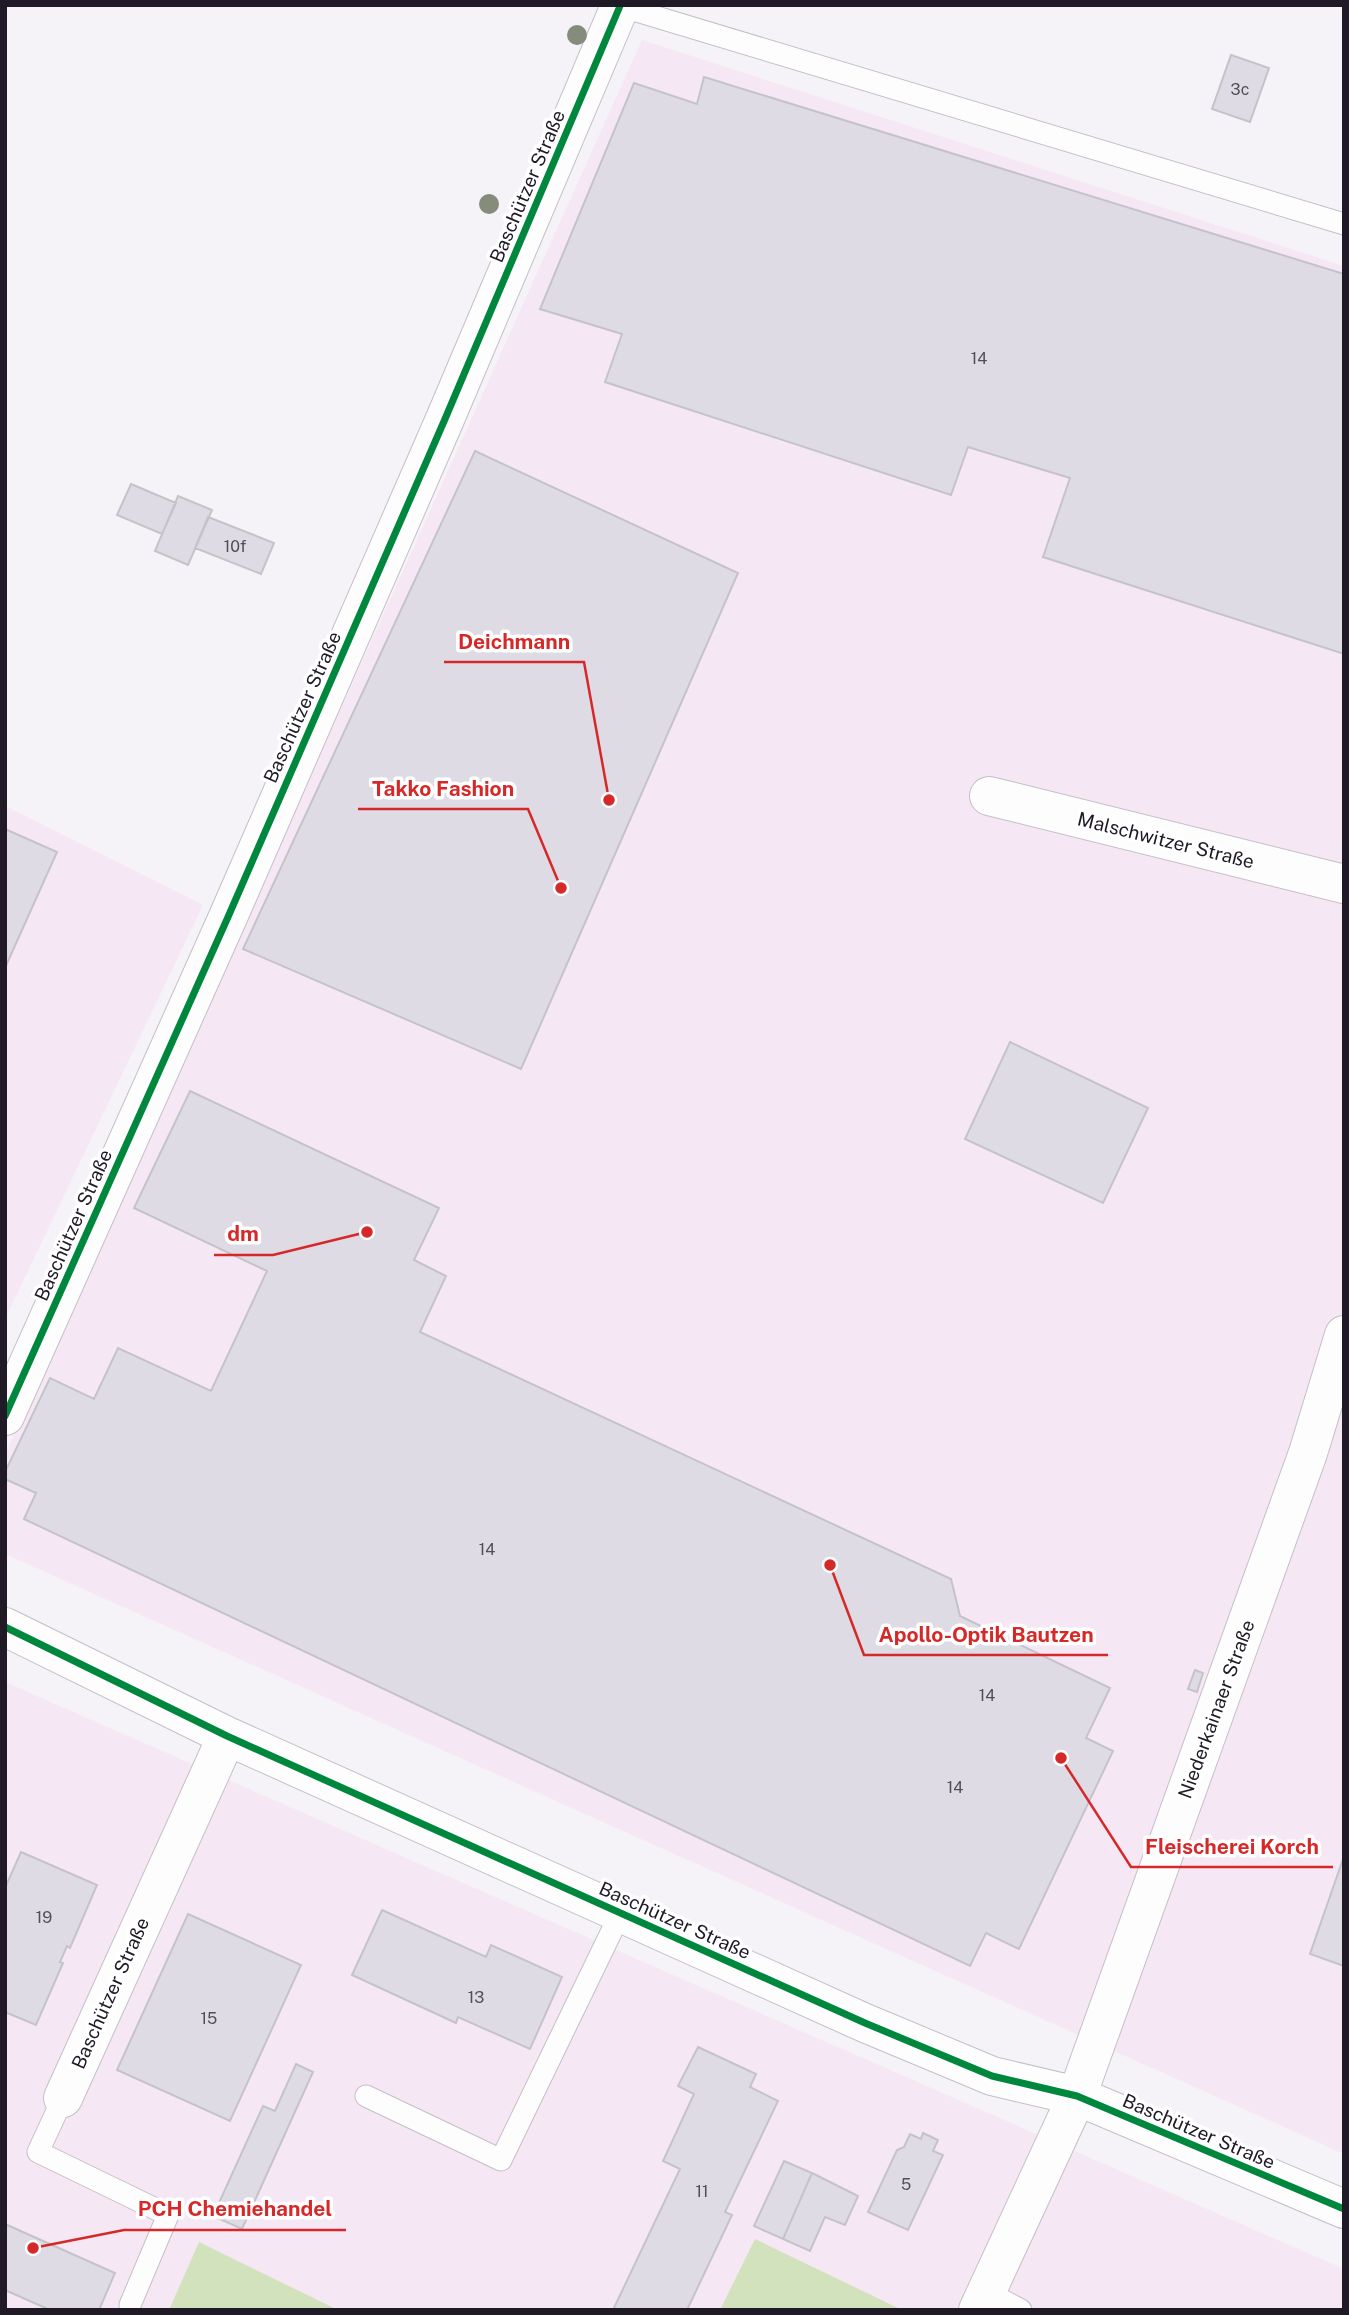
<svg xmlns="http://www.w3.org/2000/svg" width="1349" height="2315" font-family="'Public Sans',sans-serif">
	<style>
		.commercial { fill: #f5e8f4 }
		.green { fill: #d1e2bc }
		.building { fill: #dedbe4; stroke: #c5c3ca; stroke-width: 2 }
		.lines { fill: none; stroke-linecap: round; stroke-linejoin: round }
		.lane-casing { stroke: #c3bfc7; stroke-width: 23 }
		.street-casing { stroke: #c3bfc7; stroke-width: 40 }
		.lane { stroke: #fefdfe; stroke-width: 21 }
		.street { stroke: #fefdfe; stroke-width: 38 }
		.cycleway-casing { stroke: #fff; stroke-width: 11 }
		.cycleway { stroke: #00873e; stroke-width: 7 }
		.tree { fill: #858c7b }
		.labels { text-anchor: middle; stroke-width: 7; stroke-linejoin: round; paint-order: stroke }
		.number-label { font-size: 16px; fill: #524d58 }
		.street-label { font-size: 19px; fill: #1f1a25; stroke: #fff }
		.leader { fill: none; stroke: #d62828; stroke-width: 2.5 }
		.callout-dot { fill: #d62828; stroke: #fff; stroke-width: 2.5 }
		.callout-label { font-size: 21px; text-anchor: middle; font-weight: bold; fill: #d62828; stroke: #fff; stroke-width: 7; stroke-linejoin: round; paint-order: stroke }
	</style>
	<rect width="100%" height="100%" fill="#f5f2f8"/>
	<path class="commercial" d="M 642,40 L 1344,266 L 1344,2154 L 5,1554 L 5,1455 Z
		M 5,806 L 203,905 L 5,1319 Z
		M 5,1682 L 1344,2269 L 1344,2310 L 5,2310 Z"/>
	<path class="green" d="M 755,2239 L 902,2310 L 720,2310 Z
		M 199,2242 L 338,2310 L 169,2310 Z"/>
	<path class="building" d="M 1231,55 L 1269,68 L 1250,122 L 1212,109 Z
		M 704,77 L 1344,274 L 1344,654 L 1043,557 L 1070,478 L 968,447 L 951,495 L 605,382 L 622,334 L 540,309 L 634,83 L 697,104 Z
		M 475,451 L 738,573 L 521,1069 L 243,949 Z
		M 131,484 L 176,503 L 162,534 L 117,515 Z
		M 178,496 L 212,510 L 188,565 L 155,551 Z
		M 208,517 L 274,543 L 261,574 L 195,548 Z
		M 5,829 L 57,852 L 5,968 Z
		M 1010,1042 L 1148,1108 L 1103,1203 L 965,1139 Z
		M 190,1091 L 439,1208 L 414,1260 L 446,1276 L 420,1332 L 951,1579 L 960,1616 L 1110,1688 L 1086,1738 L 1113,1751 L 1019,1949 L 986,1933 L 970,1966 L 24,1519 L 36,1493 L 5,1479 L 5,1472 L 50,1378 L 94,1399 L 118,1348 L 211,1391 L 267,1271 L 134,1208 Z
		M 1195,1670 L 1203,1673 L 1197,1692 L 1188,1689 Z
		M 21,1852 L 97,1885 L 70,1948 L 67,1946 L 60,1962 L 63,1963 L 36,2025 L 5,2012 L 5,1888 Z
		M 1344,1856 L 1344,1966 L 1310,1954 Z
		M 382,1910 L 486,1957 L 491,1945 L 562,1977 L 530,2049 L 458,2017 L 456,2023 L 352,1975 Z
		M 188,1914 L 301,1965 L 230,2121 L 117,2070 Z
		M 698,2047 L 756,2074 L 750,2087 L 778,2101 L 725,2212 L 732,2215 L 687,2310 L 613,2310 L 680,2169 L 663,2161 L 694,2094 L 678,2086 Z
		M 296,2064 L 313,2072 L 242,2229 L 213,2216 L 263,2106 L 275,2111 Z
		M 923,2133 L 938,2140 L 933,2151 L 943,2155 L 908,2230 L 868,2212 L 897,2150 L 904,2147 L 910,2134 L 921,2139 Z
		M 784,2161 L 812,2173 L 783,2239 L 754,2226 Z
		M 812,2173 L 858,2196 L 845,2225 L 825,2217 L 810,2251 L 783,2239 Z
		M 5,2224 L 115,2273 L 99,2310 L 50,2310 L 5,2290 Z"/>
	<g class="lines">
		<defs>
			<path id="lane" d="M 620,6 L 1344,224
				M 366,2096 L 501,2160 L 621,1912
				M 63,2098 L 38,2152 L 168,2215 L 130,2305
				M 985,2291 L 1021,2310"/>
			<path id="street" d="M 989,796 L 1344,884
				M 5,1416 L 228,917 L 445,419 L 620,6
				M 5,1627 L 227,1736 L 865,2023 L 992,2076 L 1077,2096 L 1344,2209
				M 63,2098 L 227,1736
				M 978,2310 L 1077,2096 L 1308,1453 L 1344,1335"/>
		</defs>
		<use href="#lane" class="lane-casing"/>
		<use href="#street" class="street-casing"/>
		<use href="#lane" class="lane"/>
		<use href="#street" class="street"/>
		<defs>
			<path id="cycleway" d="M 5,1416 L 228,917 L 445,419 L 620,6
				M 5,1627 L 227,1736 L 865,2023 L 992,2076 L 1077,2096 L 1344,2209"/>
		</defs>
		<use href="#cycleway" class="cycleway-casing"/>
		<use href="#cycleway" class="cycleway"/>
	</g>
	<g class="tree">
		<circle cx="577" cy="35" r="10"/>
		<circle cx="489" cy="204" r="10"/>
	</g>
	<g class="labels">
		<g class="number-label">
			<text x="1240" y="95">3c</text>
			<text x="979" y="364">14</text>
			<text x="235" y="552">10f</text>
			<text x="487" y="1555">14</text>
			<text x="987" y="1701">14</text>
			<text x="955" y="1793">14</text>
			<text x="44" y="1923">19</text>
			<text x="476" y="2003">13</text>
			<text x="209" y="2024">15</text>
			<text x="906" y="2190">5</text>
			<text x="702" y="2197">11</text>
		</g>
		<g class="street-label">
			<text transform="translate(527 186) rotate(-67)" y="7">Baschützer Straße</text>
			<text transform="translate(302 707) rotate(-66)" y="7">Baschützer Straße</text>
			<text transform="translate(1166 840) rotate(14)" y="7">Malschwitzer Straße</text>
			<text transform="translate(73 1225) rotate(-66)" y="7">Baschützer Straße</text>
			<text transform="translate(1216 1709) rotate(-70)" y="7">Niederkainaer Straße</text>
			<text transform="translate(675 1920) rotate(24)" y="7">Baschützer Straße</text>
			<text transform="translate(110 1993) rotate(-66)" y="7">Baschützer Straße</text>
			<text transform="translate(1199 2131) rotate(23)" y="7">Baschützer Straße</text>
		</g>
	</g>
	<path class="leader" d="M609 800L584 662H444M561 888L528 809H358M367 1232L273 1255H214M830 1565L864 1655H1108M1061 1758L1131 1867H1333M33 2248L124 2230H346"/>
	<g class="callout-dot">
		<circle cx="609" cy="800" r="7"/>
		<circle cx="561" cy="888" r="7"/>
		<circle cx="367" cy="1232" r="7"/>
		<circle cx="830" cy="1565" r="7"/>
		<circle cx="1061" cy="1758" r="7"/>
		<circle cx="33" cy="2248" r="7"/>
	</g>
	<g class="callout-label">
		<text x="514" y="649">Deichmann</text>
		<text x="443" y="796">Takko Fashion</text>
		<text x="243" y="1241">dm</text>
		<text x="986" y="1642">Apollo-Optik Bautzen</text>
		<text x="1232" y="1854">Fleischerei Korch</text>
		<text x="235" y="2216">PCH Chemiehandel</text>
	</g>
	<rect width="1349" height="2315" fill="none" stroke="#1f1a25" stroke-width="14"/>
</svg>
